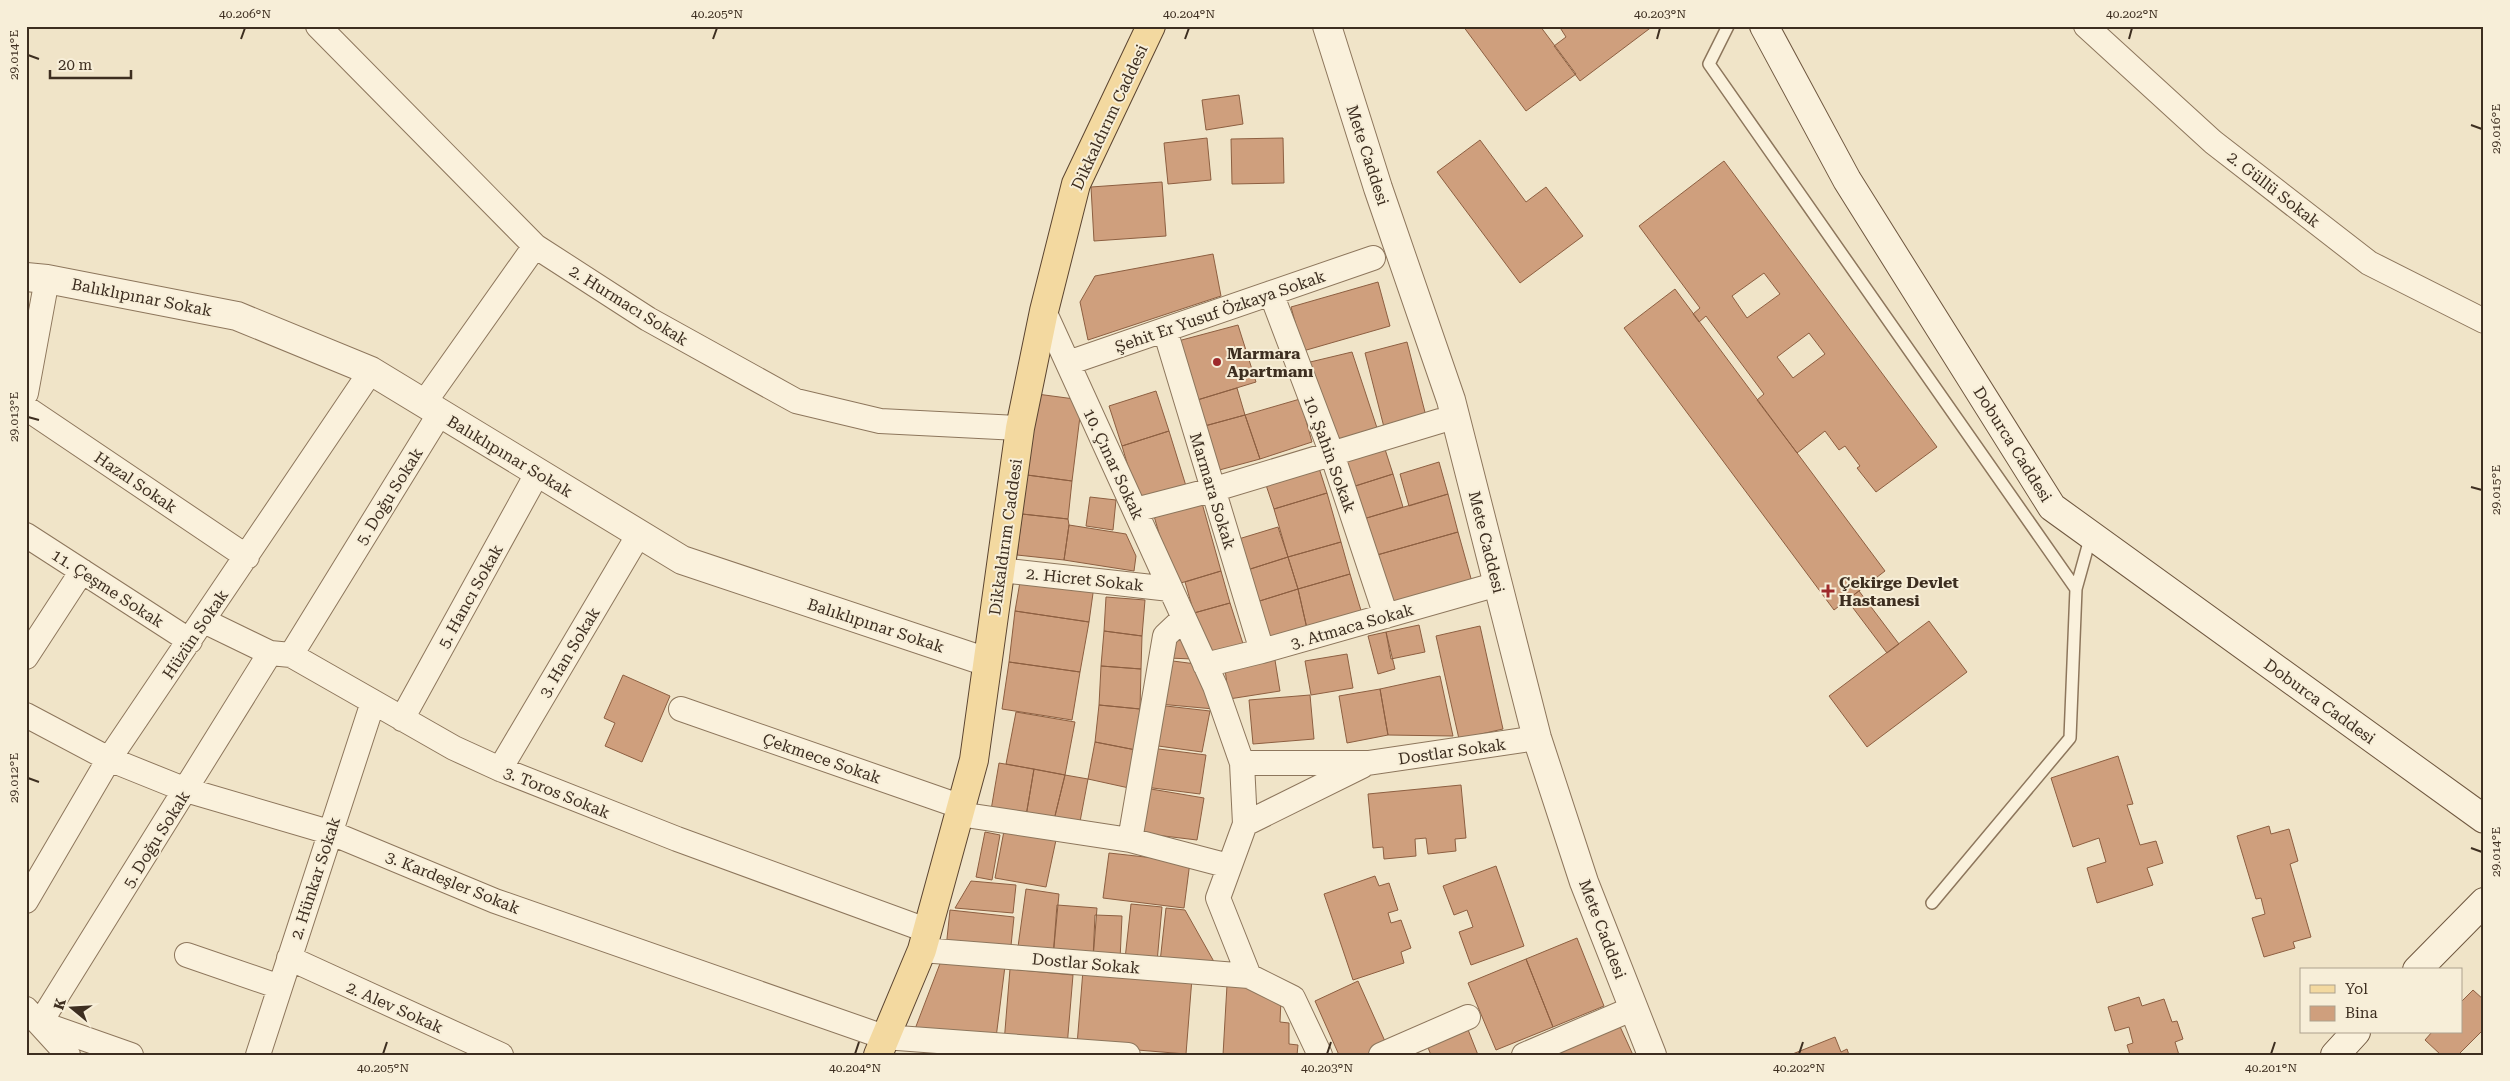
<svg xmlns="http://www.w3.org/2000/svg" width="2510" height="1081" font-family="'Roboto Serif',serif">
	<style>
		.building { fill: #cf9f7d; stroke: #8d5f41; fill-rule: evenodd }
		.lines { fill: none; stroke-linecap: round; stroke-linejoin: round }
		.service-casing { stroke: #8d765c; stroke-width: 14 }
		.minor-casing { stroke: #8d765c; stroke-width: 26 }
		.tertiary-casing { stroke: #8d765c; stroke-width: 30 }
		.secondary-casing { stroke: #6f573f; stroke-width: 30 }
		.primary-casing { stroke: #5b4430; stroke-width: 30 }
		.service { stroke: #faf1dc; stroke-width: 11 }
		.minor { stroke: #faf1dc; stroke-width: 24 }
		.tertiary { stroke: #faf1dc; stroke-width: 28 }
		.secondary { stroke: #faf1dc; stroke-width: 28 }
		.primary { stroke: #f3d9a0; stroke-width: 28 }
		.ticks { fill: none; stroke: #3d2e20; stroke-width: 2 }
		.poi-dot { fill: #9e2a2b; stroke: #f7eed8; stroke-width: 2 }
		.labels { text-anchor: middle; stroke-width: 4; stroke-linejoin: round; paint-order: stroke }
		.street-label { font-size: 16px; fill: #3d2e20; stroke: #f7eed8 }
		.poi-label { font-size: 16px; font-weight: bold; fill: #3d2e20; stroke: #f7eed8; text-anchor: start }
		.neatline { fill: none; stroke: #3d2e20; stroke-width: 2 }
		.ticks-label { font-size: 12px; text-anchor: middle; fill: #3d2e20 }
	</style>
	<rect width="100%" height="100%" fill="#f0e4c8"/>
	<path class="building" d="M 1463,26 L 1540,26 L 1576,74 L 1526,111 Z
		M 1559,26 L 1653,26 L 1580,81 L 1554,46 L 1566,37 Z
		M 1239,95 L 1243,124 L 1206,130 L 1202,100 Z
		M 1207,138 L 1211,180 L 1168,184 L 1164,143 Z
		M 1283,138 L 1284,183 L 1232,184 L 1231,139 Z
		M 1480,140 L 1526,202 L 1546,187 L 1583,236 L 1520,283 L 1437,172 Z
		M 1724,161 L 1937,447 L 1876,492 L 1857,468 L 1860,466 L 1845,446 L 1839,450 L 1825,431 L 1797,453 L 1757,400 L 1764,394 L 1706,316 L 1699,322 L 1693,314 L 1700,308 L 1639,226 ZM 1764,273 L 1780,294 L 1747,318 L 1732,296 ZM 1809,333 L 1825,354 L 1793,378 L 1777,357 Z
		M 1162,182 L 1166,236 L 1094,241 L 1091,187 Z
		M 1213,254 L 1221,296 L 1088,340 L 1080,302 L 1095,276 Z
		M 1378,282 L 1390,326 L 1303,351 L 1291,307 Z
		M 1675,289 L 1885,571 L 1834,610 L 1624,328 Z
		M 1238,325 L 1256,382 L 1194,401 L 1178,341 Z
		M 1407,342 L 1428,424 L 1386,435 L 1365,353 Z
		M 1352,352 L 1379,434 L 1332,448 L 1306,363 Z
		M 1237,388 L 1245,415 L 1201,427 L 1194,401 Z
		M 1156,391 L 1169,431 L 1122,446 L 1109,406 Z
		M 1037,394 L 1082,400 L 1072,481 L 1027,475 Z
		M 1300,399 L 1312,442 L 1260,459 L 1245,415 Z
		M 1245,415 L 1260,459 L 1212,472 L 1201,427 Z
		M 1169,431 L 1186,486 L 1138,500 L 1122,446 Z
		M 1382,440 L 1393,474 L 1349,488 L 1339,453 Z
		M 1439,462 L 1448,494 L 1409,506 L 1400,474 Z
		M 1319,468 L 1327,493 L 1274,509 L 1266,485 Z
		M 1393,474 L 1403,507 L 1360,520 L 1349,488 Z
		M 1027,475 L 1072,481 L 1068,519 L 1022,514 Z
		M 1327,493 L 1341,542 L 1288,557 L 1274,509 Z
		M 1448,494 L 1458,532 L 1370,557 L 1360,520 Z
		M 1090,497 L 1116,500 L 1113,530 L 1086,526 Z
		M 1202,503 L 1221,571 L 1174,585 L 1154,516 Z
		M 1022,514 L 1068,519 L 1069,525 L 1064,560 L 1017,555 Z
		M 1069,525 L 1126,534 L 1136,556 L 1134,571 L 1064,560 Z
		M 1278,527 L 1288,557 L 1241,572 L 1232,541 Z
		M 1458,532 L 1472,582 L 1385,606 L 1370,557 Z
		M 1341,542 L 1350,574 L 1298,589 L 1288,557 Z
		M 1288,557 L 1298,589 L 1250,604 L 1241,572 Z
		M 1221,571 L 1230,603 L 1194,613 L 1185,582 Z
		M 1350,574 L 1363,617 L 1308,633 L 1298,589 Z
		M 1021,576 L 1094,586 L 1089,622 L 1015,611 Z
		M 1298,589 L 1308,633 L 1263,647 L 1250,604 Z
		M 1859,591 L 1899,644 L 1887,653 L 1847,600 Z
		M 1106,597 L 1145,600 L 1142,636 L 1104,631 Z
		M 1230,603 L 1245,650 L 1208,662 L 1194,613 Z
		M 1015,611 L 1089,622 L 1080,672 L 1009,662 Z
		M 1929,621 L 1967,672 L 1867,747 L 1829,696 Z
		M 1419,625 L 1425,652 L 1391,659 L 1386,632 Z
		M 1480,626 L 1503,729 L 1459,739 L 1436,636 Z
		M 1104,631 L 1142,636 L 1141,669 L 1101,666 Z
		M 1386,632 L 1395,669 L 1378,674 L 1368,636 Z
		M 1168,638 L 1184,639 L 1193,659 L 1168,658 Z
		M 1274,654 L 1280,691 L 1229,699 L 1224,662 Z
		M 1347,654 L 1353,688 L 1311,695 L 1305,661 Z
		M 1165,660 L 1196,664 L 1214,709 L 1159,704 Z
		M 1009,662 L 1080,672 L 1072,720 L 1002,709 Z
		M 1101,666 L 1141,669 L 1140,709 L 1099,705 Z
		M 623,675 L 670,696 L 642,762 L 605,746 L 615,723 L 604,718 Z
		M 1440,676 L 1453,736 L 1388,735 L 1380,689 Z
		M 1380,689 L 1388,735 L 1347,743 L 1339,696 Z
		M 1310,695 L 1314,739 L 1253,744 L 1249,700 Z
		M 1099,705 L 1140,709 L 1136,750 L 1095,742 Z
		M 1157,705 L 1210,711 L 1202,752 L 1151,745 Z
		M 1016,712 L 1075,722 L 1065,775 L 1006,764 Z
		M 1095,742 L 1136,750 L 1129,788 L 1088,779 Z
		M 1151,748 L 1206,755 L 1200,794 L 1145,787 Z
		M 2118,756 L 2133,804 L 2127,805 L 2140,845 L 2156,841 L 2163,863 L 2147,868 L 2153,885 L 2097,903 L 2087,868 L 2106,862 L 2099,838 L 2073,847 L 2051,778 Z
		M 999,763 L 1034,769 L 1025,822 L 990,816 Z
		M 1034,769 L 1065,775 L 1053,824 L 1025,822 Z
		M 1065,775 L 1088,779 L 1079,827 L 1053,824 Z
		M 1461,785 L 1466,838 L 1455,839 L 1456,851 L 1428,854 L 1426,838 L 1415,839 L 1416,856 L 1384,859 L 1383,847 L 1373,848 L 1368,794 Z
		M 1145,788 L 1204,798 L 1197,840 L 1139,833 Z
		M 2269,826 L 2271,834 L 2289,829 L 2298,861 L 2290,864 L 2311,937 L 2293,942 L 2295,948 L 2264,957 L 2252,918 L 2265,914 L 2261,898 L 2256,899 L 2237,836 Z
		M 1004,831 L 1056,840 L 1046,887 L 995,878 Z
		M 985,832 L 1000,835 L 992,880 L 976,877 Z
		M 1109,853 L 1190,862 L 1184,908 L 1103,898 Z
		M 1496,866 L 1524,946 L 1471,965 L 1459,932 L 1473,927 L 1467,910 L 1454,915 L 1443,886 Z
		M 1375,876 L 1379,886 L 1389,883 L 1398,910 L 1388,913 L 1391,923 L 1401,920 L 1411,948 L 1401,952 L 1404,963 L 1353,980 L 1324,894 Z
		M 971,881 L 1016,885 L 1013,913 L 955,908 Z
		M 1026,889 L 1059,894 L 1053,957 L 1017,954 Z
		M 1131,904 L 1162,907 L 1157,962 L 1125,959 Z
		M 1057,905 L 1097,908 L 1093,959 L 1053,957 Z
		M 1166,908 L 1185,910 L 1217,967 L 1160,962 Z
		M 950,910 L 1014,917 L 1010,955 L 946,948 Z
		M 1095,915 L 1122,916 L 1120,960 L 1093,959 Z
		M 1577,938 L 1604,1006 L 1553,1027 L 1526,959 Z
		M 1526,959 L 1553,1027 L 1496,1050 L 1468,983 Z
		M 941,961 L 1005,966 L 996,1038 L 915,1029 Z
		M 1010,969 L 1073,975 L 1067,1047 L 1004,1043 Z
		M 1083,970 L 1192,978 L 1186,1054 L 1077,1045 Z
		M 1358,981 L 1388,1048 L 1373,1055 L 1339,1055 L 1315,1001 Z
		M 1227,985 L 1270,987 L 1270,1000 L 1281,1000 L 1280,1022 L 1289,1023 L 1289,1044 L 1298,1045 L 1297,1055 L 1223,1055 Z
		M 2473,990 L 2484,1000 L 2484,1029 L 2458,1055 L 2441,1055 L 2425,1040 L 2432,1032 L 2461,1032 L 2461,1002 Z
		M 2139,997 L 2142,1006 L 2164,999 L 2172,1022 L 2177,1021 L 2183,1039 L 2175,1042 L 2179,1055 L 2130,1055 L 2127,1045 L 2133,1043 L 2129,1027 L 2115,1031 L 2108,1007 Z
		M 1617,1020 L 1633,1055 L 1539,1055 Z
		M 1465,1022 L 1478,1055 L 1431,1055 L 1424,1038 Z
		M 1835,1037 L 1841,1052 L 1847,1049 L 1849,1055 L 1790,1055 Z"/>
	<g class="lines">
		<defs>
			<path id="service" d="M 1728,26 L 1709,64 L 2076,589
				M 1932,903 L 2070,738 L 2076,589 L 2091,535"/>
			<path id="minor" d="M 318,26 L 535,246 L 648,319 L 796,401 L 880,421 L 1020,428
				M 2086,26 L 2213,142 L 2369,263 L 2484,321
				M 1271,293 L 1332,454 L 1386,616
				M 1044,311 L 1215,686 L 1242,763 L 1245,824 L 1218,898 L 1249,976 L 1293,998 L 1320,1055
				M 1165,330 L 1262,651
				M 1068,363 L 1373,258
				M 26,393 L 47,279
				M 424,403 L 535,246
				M 26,408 L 247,557
				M 1135,510 L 1212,490 L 1440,421
				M 26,535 L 190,641
				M 1000,570 L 1170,589
				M 204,621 L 270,653 L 291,655 L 454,748 L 500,769 L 677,839 L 926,930
				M 291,655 L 440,413
				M 26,657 L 82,571
				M 1205,665 L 1262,651 L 1498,584
				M 681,709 L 962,807
				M 26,715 L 109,759 L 186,790 L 329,832 L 495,901 L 884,1037 L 1128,1055
				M 402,719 L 538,472
				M 1242,763 L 1368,763 L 1537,738
				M 500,769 L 639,534
				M 959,814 L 1130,840 L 1229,866
				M 1245,824 L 1362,766
				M 1130,840 L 1165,636 L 1184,618
				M 26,901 L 109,759 L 371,371
				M 922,950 L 1249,976
				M 187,955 L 280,987
				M 289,958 L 501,1055
				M 26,1009 L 68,1055
				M 131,1055 L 40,1023 L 270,653
				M 258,1055 L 373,702
				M 1381,1055 L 1468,1017
				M 1524,1055 L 1634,1008"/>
			<path id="tertiary" d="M 1327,26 L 1378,188 L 1451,400 L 1537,738 L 1584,882 L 1652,1055
				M 26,277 L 47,279 L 237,316 L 371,371 L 682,560 L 987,662"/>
			<path id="secondary" d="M 1764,26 L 1847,180 L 2052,507 L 2484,819
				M 2417,970 L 2484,902
				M 2335,1055 L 2356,1032"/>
			<path id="primary" d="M 878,1055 L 922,950 L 974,760 L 1020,428 L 1044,311 L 1076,184 L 1151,26"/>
		</defs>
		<use href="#service" class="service-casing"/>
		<use href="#minor" class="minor-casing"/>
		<use href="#tertiary" class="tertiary-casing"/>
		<use href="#secondary" class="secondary-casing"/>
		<use href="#primary" class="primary-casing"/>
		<use href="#service" class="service"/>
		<use href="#minor" class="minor"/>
		<use href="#tertiary" class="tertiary"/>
		<use href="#secondary" class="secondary"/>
		<use href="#primary" class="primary"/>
	</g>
	<path class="ticks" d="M 241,39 L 245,28M 713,39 L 717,28M 1185,39 L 1189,28M 1657,39 L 1660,28M 2129,39 L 2132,28M 28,55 L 39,59M 2471,125 L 2482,129M 28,417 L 39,420M 2471,487 L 2482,490M 28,778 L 39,782M 2471,848 L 2482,852M 383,1054 L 387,1042M 855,1054 L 859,1042M 1327,1054 L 1331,1042M 1799,1054 L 1803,1042M 2271,1054 L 2275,1042"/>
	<g class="poi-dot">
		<circle cx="1217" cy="362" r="5"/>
		<path d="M1825.5 583.5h5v5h5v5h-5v5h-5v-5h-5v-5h5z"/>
	</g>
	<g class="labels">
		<g class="street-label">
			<text transform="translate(1109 117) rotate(-65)" y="6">Dikkaldırım Caddesi</text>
			<text transform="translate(1368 155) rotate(72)" y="6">Mete Caddesi</text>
			<text transform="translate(2274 189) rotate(38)" y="6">2. Güllü Sokak</text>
			<text transform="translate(142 297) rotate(11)" y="6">Balıklıpınar Sokak</text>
			<text transform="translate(629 305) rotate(32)" y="6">2. Hurmacı Sokak</text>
			<text transform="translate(1220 311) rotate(-19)" y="6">Şehit Er Yusuf Özkaya Sokak</text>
			<text transform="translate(2013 444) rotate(58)" y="6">Doburca Caddesi</text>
			<text transform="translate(1330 454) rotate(70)" y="6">10. Şahin Sokak</text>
			<text transform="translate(510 456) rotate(31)" y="6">Balıklıpınar Sokak</text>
			<text transform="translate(1114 464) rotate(65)" y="6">10. Çınar Sokak</text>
			<text transform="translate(136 482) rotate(34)" y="6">Hazal Sokak</text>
			<text transform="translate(1213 491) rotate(73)" y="6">Marmara Sokak</text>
			<text transform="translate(389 496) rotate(-58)" y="6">5. Doğu Sokak</text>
			<text transform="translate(1005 537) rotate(-82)" y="6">Dikkaldırım Caddesi</text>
			<text transform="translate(1487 542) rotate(76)" y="6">Mete Caddesi</text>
			<text transform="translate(1085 579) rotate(6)" y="6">2. Hicret Sokak</text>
			<text transform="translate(108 588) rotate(33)" y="6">11. Çeşme Sokak</text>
			<text transform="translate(470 596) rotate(-61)" y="6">5. Hancı Sokak</text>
			<text transform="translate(876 625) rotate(18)" y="6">Balıklıpınar Sokak</text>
			<text transform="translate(1352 626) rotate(-16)" y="6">3. Atmaca Sokak</text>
			<text transform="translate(195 634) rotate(-56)" y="6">Hüzün Sokak</text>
			<text transform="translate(569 652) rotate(-59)" y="6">3. Han Sokak</text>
			<text transform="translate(2320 701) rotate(36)" y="6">Doburca Caddesi</text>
			<text transform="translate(1452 751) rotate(-8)" y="6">Dostlar Sokak</text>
			<text transform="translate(822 758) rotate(19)" y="6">Çekmece Sokak</text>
			<text transform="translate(557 792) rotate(22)" y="6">3. Toros Sokak</text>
			<text transform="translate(156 839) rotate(-58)" y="6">5. Doğu Sokak</text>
			<text transform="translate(315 878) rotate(-72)" y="6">2. Hünkar Sokak</text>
			<text transform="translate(453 882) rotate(22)" y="6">3. Kardeşler Sokak</text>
			<text transform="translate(1603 929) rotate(69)" y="6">Mete Caddesi</text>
			<text transform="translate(1086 963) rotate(5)" y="6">Dostlar Sokak</text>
			<text transform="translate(395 1007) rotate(24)" y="6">2. Alev Sokak</text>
		</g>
		<g class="poi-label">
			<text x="1227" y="359">Marmara<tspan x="1227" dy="18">Apartmanı</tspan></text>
			<text x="1839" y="588">Çekirge Devlet<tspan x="1839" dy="18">Hastanesi</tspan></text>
		</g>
	</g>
	<rect width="2510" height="1081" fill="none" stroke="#f7eed8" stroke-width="55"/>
	<rect x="2300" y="968" width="162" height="65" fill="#f7eed8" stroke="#ada18e"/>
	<rect x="2310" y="985" width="25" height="8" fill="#f3d9a0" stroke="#ada18e"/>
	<text x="2345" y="994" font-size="15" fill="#3d2e20">Yol</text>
	<rect x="2310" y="1006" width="25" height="15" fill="#cf9f7d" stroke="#ada18e"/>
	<text x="2345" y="1018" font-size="15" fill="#3d2e20">Bina</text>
	<g transform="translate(72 1008) rotate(288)" stroke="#f7eed8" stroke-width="4" paint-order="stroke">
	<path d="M0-4L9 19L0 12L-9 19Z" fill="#3d2e20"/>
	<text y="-8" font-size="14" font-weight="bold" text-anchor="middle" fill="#3d2e20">K</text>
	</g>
	<path d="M50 70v8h81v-8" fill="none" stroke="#3d2e20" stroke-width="2.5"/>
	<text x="58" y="70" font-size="15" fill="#3d2e20" stroke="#f7eed8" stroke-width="4" paint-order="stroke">20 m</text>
	<rect x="28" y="28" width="2454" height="1026" class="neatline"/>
	<g class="ticks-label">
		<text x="245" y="18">40.206°N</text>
		<text x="717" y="18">40.205°N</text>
		<text x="1189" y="18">40.204°N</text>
		<text x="1660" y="18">40.203°N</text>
		<text x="2132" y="18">40.202°N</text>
		<text transform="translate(14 55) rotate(-90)" y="4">29.014°E</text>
		<text transform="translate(2496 129) rotate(-90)" y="4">29.016°E</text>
		<text transform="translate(14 417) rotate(-90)" y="4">29.013°E</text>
		<text transform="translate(2496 490) rotate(-90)" y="4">29.015°E</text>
		<text transform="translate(14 778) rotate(-90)" y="4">29.012°E</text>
		<text transform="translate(2496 852) rotate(-90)" y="4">29.014°E</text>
		<text x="383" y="1072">40.205°N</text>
		<text x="855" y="1072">40.204°N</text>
		<text x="1327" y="1072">40.203°N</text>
		<text x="1799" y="1072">40.202°N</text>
		<text x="2271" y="1072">40.201°N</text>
	</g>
</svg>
